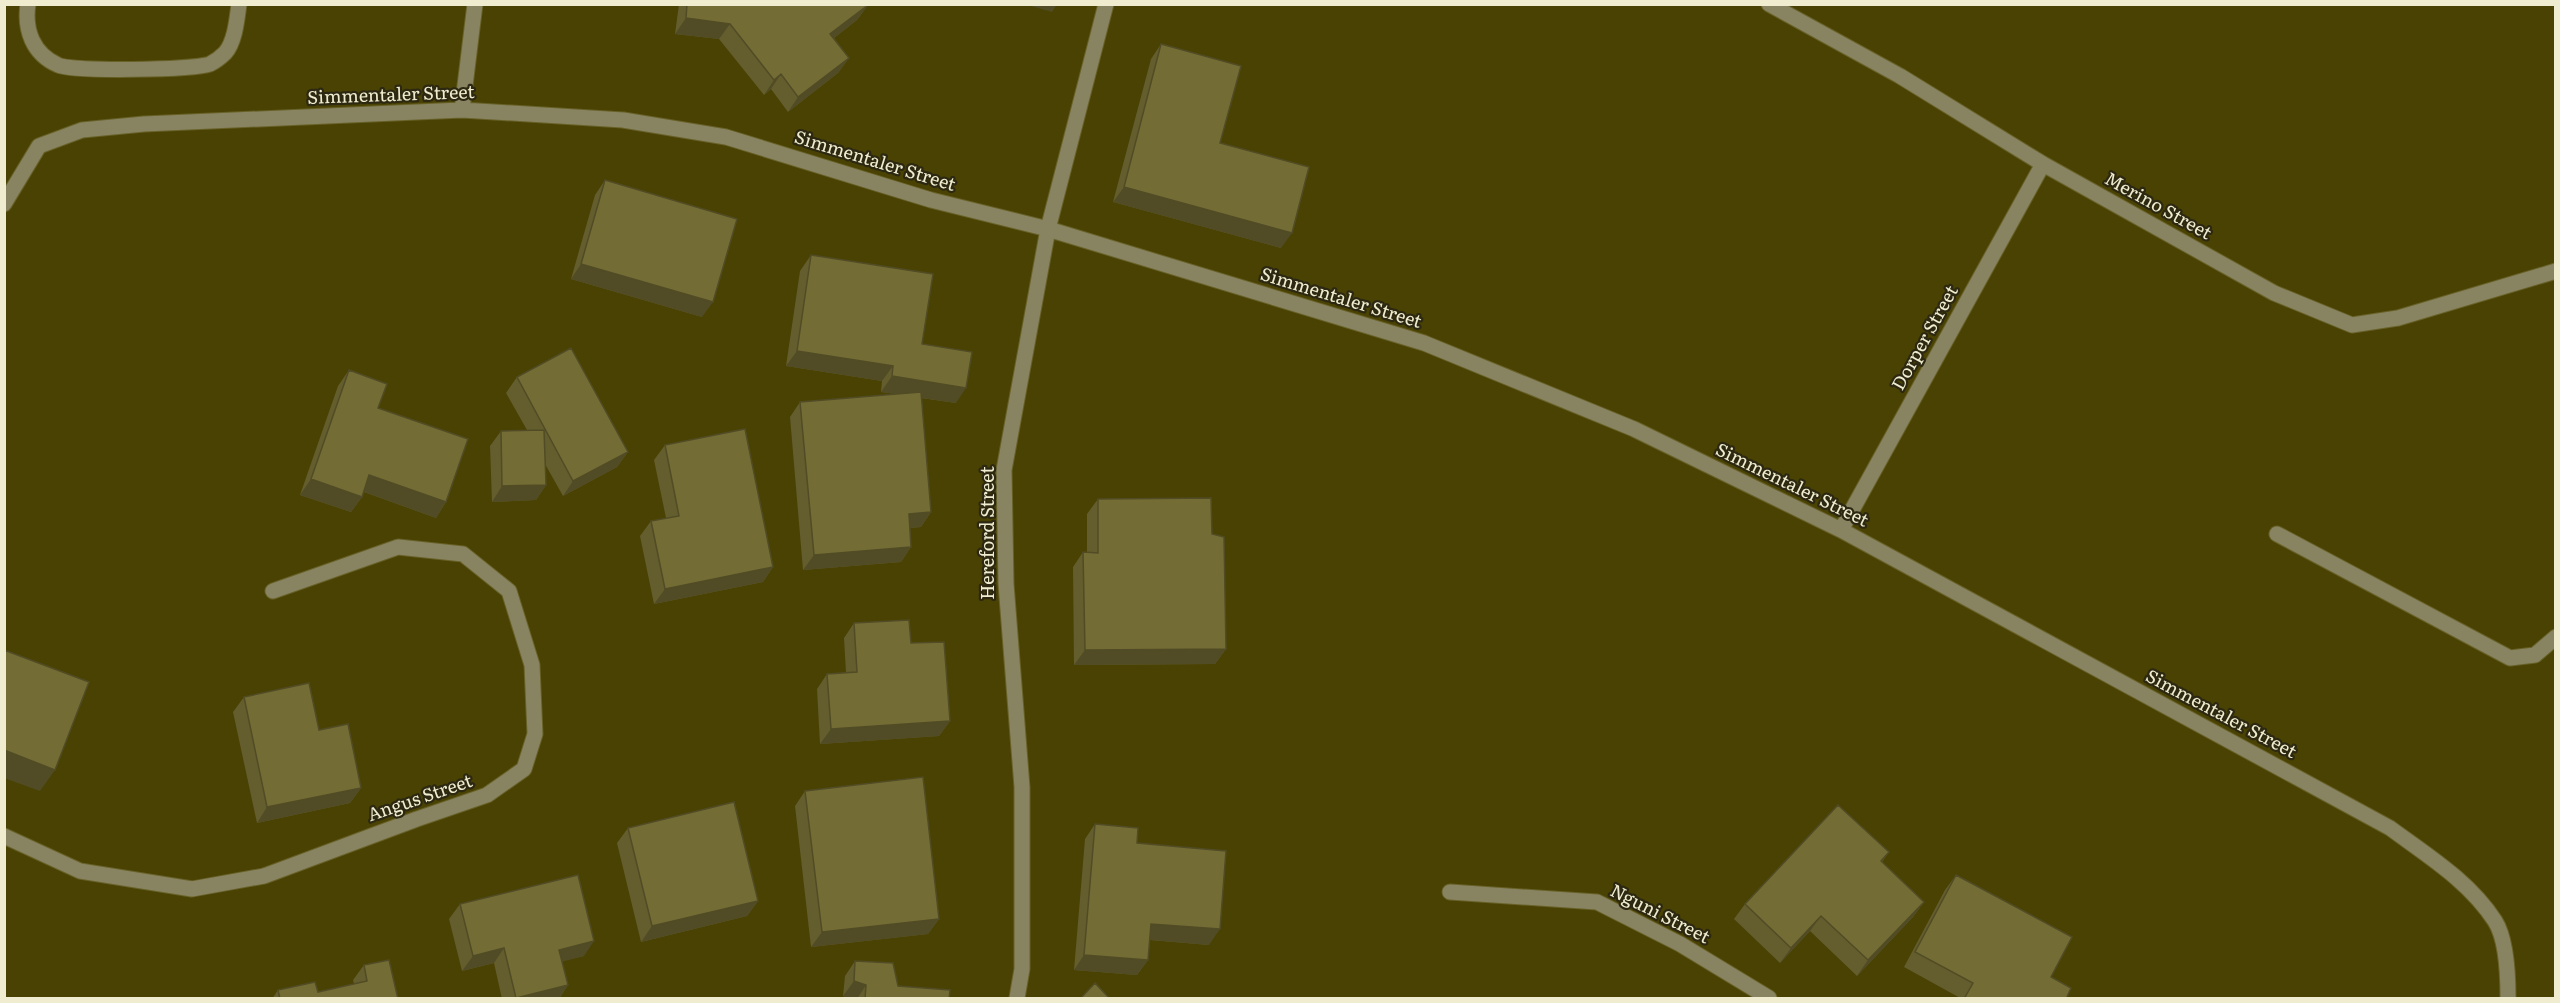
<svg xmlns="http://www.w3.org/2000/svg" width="2560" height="1003" font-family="Literata,serif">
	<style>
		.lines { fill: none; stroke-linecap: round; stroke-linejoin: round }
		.minor-casing { stroke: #686128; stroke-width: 17 }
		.minor { stroke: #888462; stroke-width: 15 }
		.wall { fill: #645d2e }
		.shaded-wall { fill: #514c25 }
		.building { fill: #746c35; stroke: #514c25; stroke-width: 1.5 }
		.labels { text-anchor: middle; stroke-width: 4.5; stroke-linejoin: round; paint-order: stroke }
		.street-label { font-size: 18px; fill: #efeccf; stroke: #2c2811 }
	</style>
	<rect width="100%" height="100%" fill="#4a4203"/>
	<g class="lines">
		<defs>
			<path id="minor" d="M 28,4 C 24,30 33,54 58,65 C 72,72 193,70 210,64 C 214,62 222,56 225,53 C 235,42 237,19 239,4
				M 1769,4 L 1900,76 L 2043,164 L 2274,293 L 2352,325 L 2398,318 L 2556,271
				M 462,110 L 475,4
				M 4,204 L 39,146 L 82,130 L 144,124 L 462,110 L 623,120 L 726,137 L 931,200 L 1048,229 L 1424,343 L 1634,429 L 1841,530 L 2390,828 C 2428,856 2469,881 2495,921 C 2507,940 2508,977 2508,998
				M 1841,530 L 2043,164
				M 2277,534 L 2510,658 L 2535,655 L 2556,637
				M 4,836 L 80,871 L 192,889 L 264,876 L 417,819 L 487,795 L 524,769 L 535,734 L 532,665 L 509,591 L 463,554 L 398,547 L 273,591
				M 1450,892 L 1597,902 L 1680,944 L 1769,998
				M 1017,998 L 1022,969 L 1022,787 L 1006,584 L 1004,470 L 1048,229 L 1106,4"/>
		</defs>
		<use href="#minor" class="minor-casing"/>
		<use href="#minor" class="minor"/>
	</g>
	<path class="wall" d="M 679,4 L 868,5 L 857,20 L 834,38 L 849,58 L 838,73 L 788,112 L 771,89 L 764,95 L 719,39 L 675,34 Z
		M 1161,44 L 1220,143 L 1281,248 L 1113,202 L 1151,59 Z
		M 605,180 L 702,317 L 571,279 L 595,195 Z
		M 811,255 L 922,344 L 956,403 L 921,398 L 931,512 L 921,527 L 910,528 L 911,547 L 901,562 L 803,570 L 790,417 L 800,402 L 896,394 L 881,392 L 882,381 L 786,366 L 800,271 Z
		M 349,370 L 446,502 L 436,518 L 364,492 L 362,497 L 351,512 L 300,495 L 338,386 Z
		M 517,377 L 628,452 L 617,467 L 563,496 L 545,464 L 546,485 L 536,500 L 492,502 L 490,446 L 501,431 L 527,430 L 506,393 Z
		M 665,445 L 773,567 L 763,582 L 654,604 L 640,536 L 651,521 L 666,518 L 654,460 Z
		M 1098,499 L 1212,534 L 1226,649 L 1215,664 L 1074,665 L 1073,567 L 1083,552 L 1087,552 L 1087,514 Z
		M 854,623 L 911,643 L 950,721 L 939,736 L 820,744 L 817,689 L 827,674 L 846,673 L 844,638 Z
		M 244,697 L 319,730 L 361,788 L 350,803 L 257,823 L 233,712 Z
		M 805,791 L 939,919 L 928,934 L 811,947 L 795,806 Z
		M 1095,824 L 1137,843 L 1209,945 L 1150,940 L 1148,960 L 1137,975 L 1074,970 L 1085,839 Z
		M 628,828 L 758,901 L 747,916 L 641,942 L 617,843 Z
		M 1889,852 L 1882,862 L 1924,902 L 1913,917 L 1857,976 L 1810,931 L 1780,963 L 1734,919 L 1745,904 Z
		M 1956,875 L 2051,977 L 2066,999 L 1962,999 L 1904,967 L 1945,890 Z
		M 460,904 L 584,956 L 562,961 L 568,985 L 559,999 L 502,999 L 494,963 L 462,971 L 449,919 Z
		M 855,961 L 898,986 L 949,999 L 850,999 L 843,996 L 845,976 Z
		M 364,965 L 398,999 L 272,999 L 278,990 L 318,992 L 354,984 L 353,980 Z"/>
	<path class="shaded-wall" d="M 1024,4 L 1057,4 L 1052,12 Z
		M 868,5 L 857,20 L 820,49 L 830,34 Z
		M 686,18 L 730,24 L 719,39 L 675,34 Z
		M 849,58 L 838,73 L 788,112 L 798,97 Z
		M 781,74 L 771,89 L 764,95 L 774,80 Z
		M 1124,187 L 1292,233 L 1281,248 L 1113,202 Z
		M 581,264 L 713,302 L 702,317 L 571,279 Z
		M 797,351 L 893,366 L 882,381 L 786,366 Z
		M 892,376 L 966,388 L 956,403 L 881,392 Z
		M 628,452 L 617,467 L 563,496 L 573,481 Z
		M 369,475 L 446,502 L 436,518 L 359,490 Z
		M 311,479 L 362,497 L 351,512 L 300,495 Z
		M 546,485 L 536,500 L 492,502 L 502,486 Z
		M 931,512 L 921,527 L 898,529 L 909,514 Z
		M 911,547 L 901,562 L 803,570 L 814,555 Z
		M 773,567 L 763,582 L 654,604 L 665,589 Z
		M 1226,649 L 1215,664 L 1074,665 L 1085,650 Z
		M 950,721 L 939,736 L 820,744 L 831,729 Z
		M 4,750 L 55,770 L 40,791 L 4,778 Z
		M 361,788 L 350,803 L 257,823 L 267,807 Z
		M 758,901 L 747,916 L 641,942 L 652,926 Z
		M 1924,902 L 1913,917 L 1857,976 L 1868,960 Z
		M 1821,916 L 1810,931 L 1780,963 L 1791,948 Z
		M 939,919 L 928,934 L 811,947 L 822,932 Z
		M 1151,924 L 1220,929 L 1209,945 L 1140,939 Z
		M 594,941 L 584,956 L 549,965 L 559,950 Z
		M 504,948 L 494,963 L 462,971 L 473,956 Z
		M 1084,955 L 1148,960 L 1137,975 L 1074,970 Z
		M 854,981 L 866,985 L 857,999 L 850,999 L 843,996 Z
		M 568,985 L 559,999 L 516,999 L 516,998 Z"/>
	<path class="building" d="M 687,4 L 868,4 L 868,5 L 830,34 L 849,58 L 798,97 L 781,74 L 774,80 L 730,24 L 686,18 Z
		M 1161,44 L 1241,66 L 1220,143 L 1309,167 L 1292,233 L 1124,187 Z
		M 605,180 L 737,219 L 713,302 L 581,264 Z
		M 811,255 L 933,274 L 922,344 L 972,352 L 966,388 L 892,376 L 893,366 L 797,351 Z
		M 571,348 L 628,452 L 573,481 L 517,377 Z
		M 349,370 L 387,384 L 378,408 L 468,439 L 446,502 L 369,475 L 362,497 L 311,479 Z
		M 921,392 L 931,512 L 909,514 L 911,547 L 814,555 L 800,402 Z
		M 745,429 L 773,567 L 665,589 L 651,521 L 679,516 L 665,445 Z
		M 544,430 L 546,485 L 502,486 L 501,431 Z
		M 1211,498 L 1212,534 L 1224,537 L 1226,649 L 1085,650 L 1083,552 L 1098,553 L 1098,499 Z
		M 909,620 L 911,643 L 944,642 L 950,721 L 831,729 L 827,674 L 857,672 L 854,623 Z
		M 4,650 L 89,682 L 55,770 L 4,750 Z
		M 309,683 L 319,730 L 348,724 L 361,788 L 267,807 L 244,697 Z
		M 923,777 L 939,919 L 822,932 L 805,791 Z
		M 734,802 L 758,901 L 652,926 L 628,828 Z
		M 1838,805 L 1889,852 L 1881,861 L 1924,902 L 1868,960 L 1821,916 L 1791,948 L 1745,904 Z
		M 1095,824 L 1138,828 L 1137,843 L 1226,851 L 1220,929 L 1151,924 L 1148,960 L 1084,955 Z
		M 578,875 L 594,941 L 559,950 L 568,985 L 516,998 L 504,948 L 473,956 L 460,904 Z
		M 1956,875 L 2072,937 L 2051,977 L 2071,988 L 2066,999 L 1964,999 L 1973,983 L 1915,952 Z
		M 389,960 L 398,999 L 280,999 L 278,990 L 315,982 L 318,992 L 367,981 L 364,965 Z
		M 855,961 L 893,963 L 898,986 L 950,990 L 949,999 L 865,999 L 866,985 L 854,981 Z
		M 1095,983 L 1110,999 L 1080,999 Z"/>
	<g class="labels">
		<g class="street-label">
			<text transform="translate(391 95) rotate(-2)" y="6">Simmentaler Street</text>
			<text transform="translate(875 161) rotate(17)" y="6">Simmentaler Street</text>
			<text transform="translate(2158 206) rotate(29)" y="6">Merino Street</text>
			<text transform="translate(1341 298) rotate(17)" y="6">Simmentaler Street</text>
			<text transform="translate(1925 338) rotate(-61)" y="6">Dorper Street</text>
			<text transform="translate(1792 485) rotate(26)" y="6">Simmentaler Street</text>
			<text transform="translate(988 533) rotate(-90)" y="6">Hereford Street</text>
			<text transform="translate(2221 714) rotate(28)" y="6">Simmentaler Street</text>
			<text transform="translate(420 798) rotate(-19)" y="6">Angus Street</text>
			<text transform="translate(1660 914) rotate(27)" y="6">Nguni Street</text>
		</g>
	</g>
	<rect width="2560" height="1003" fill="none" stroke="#efeccf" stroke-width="12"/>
</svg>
